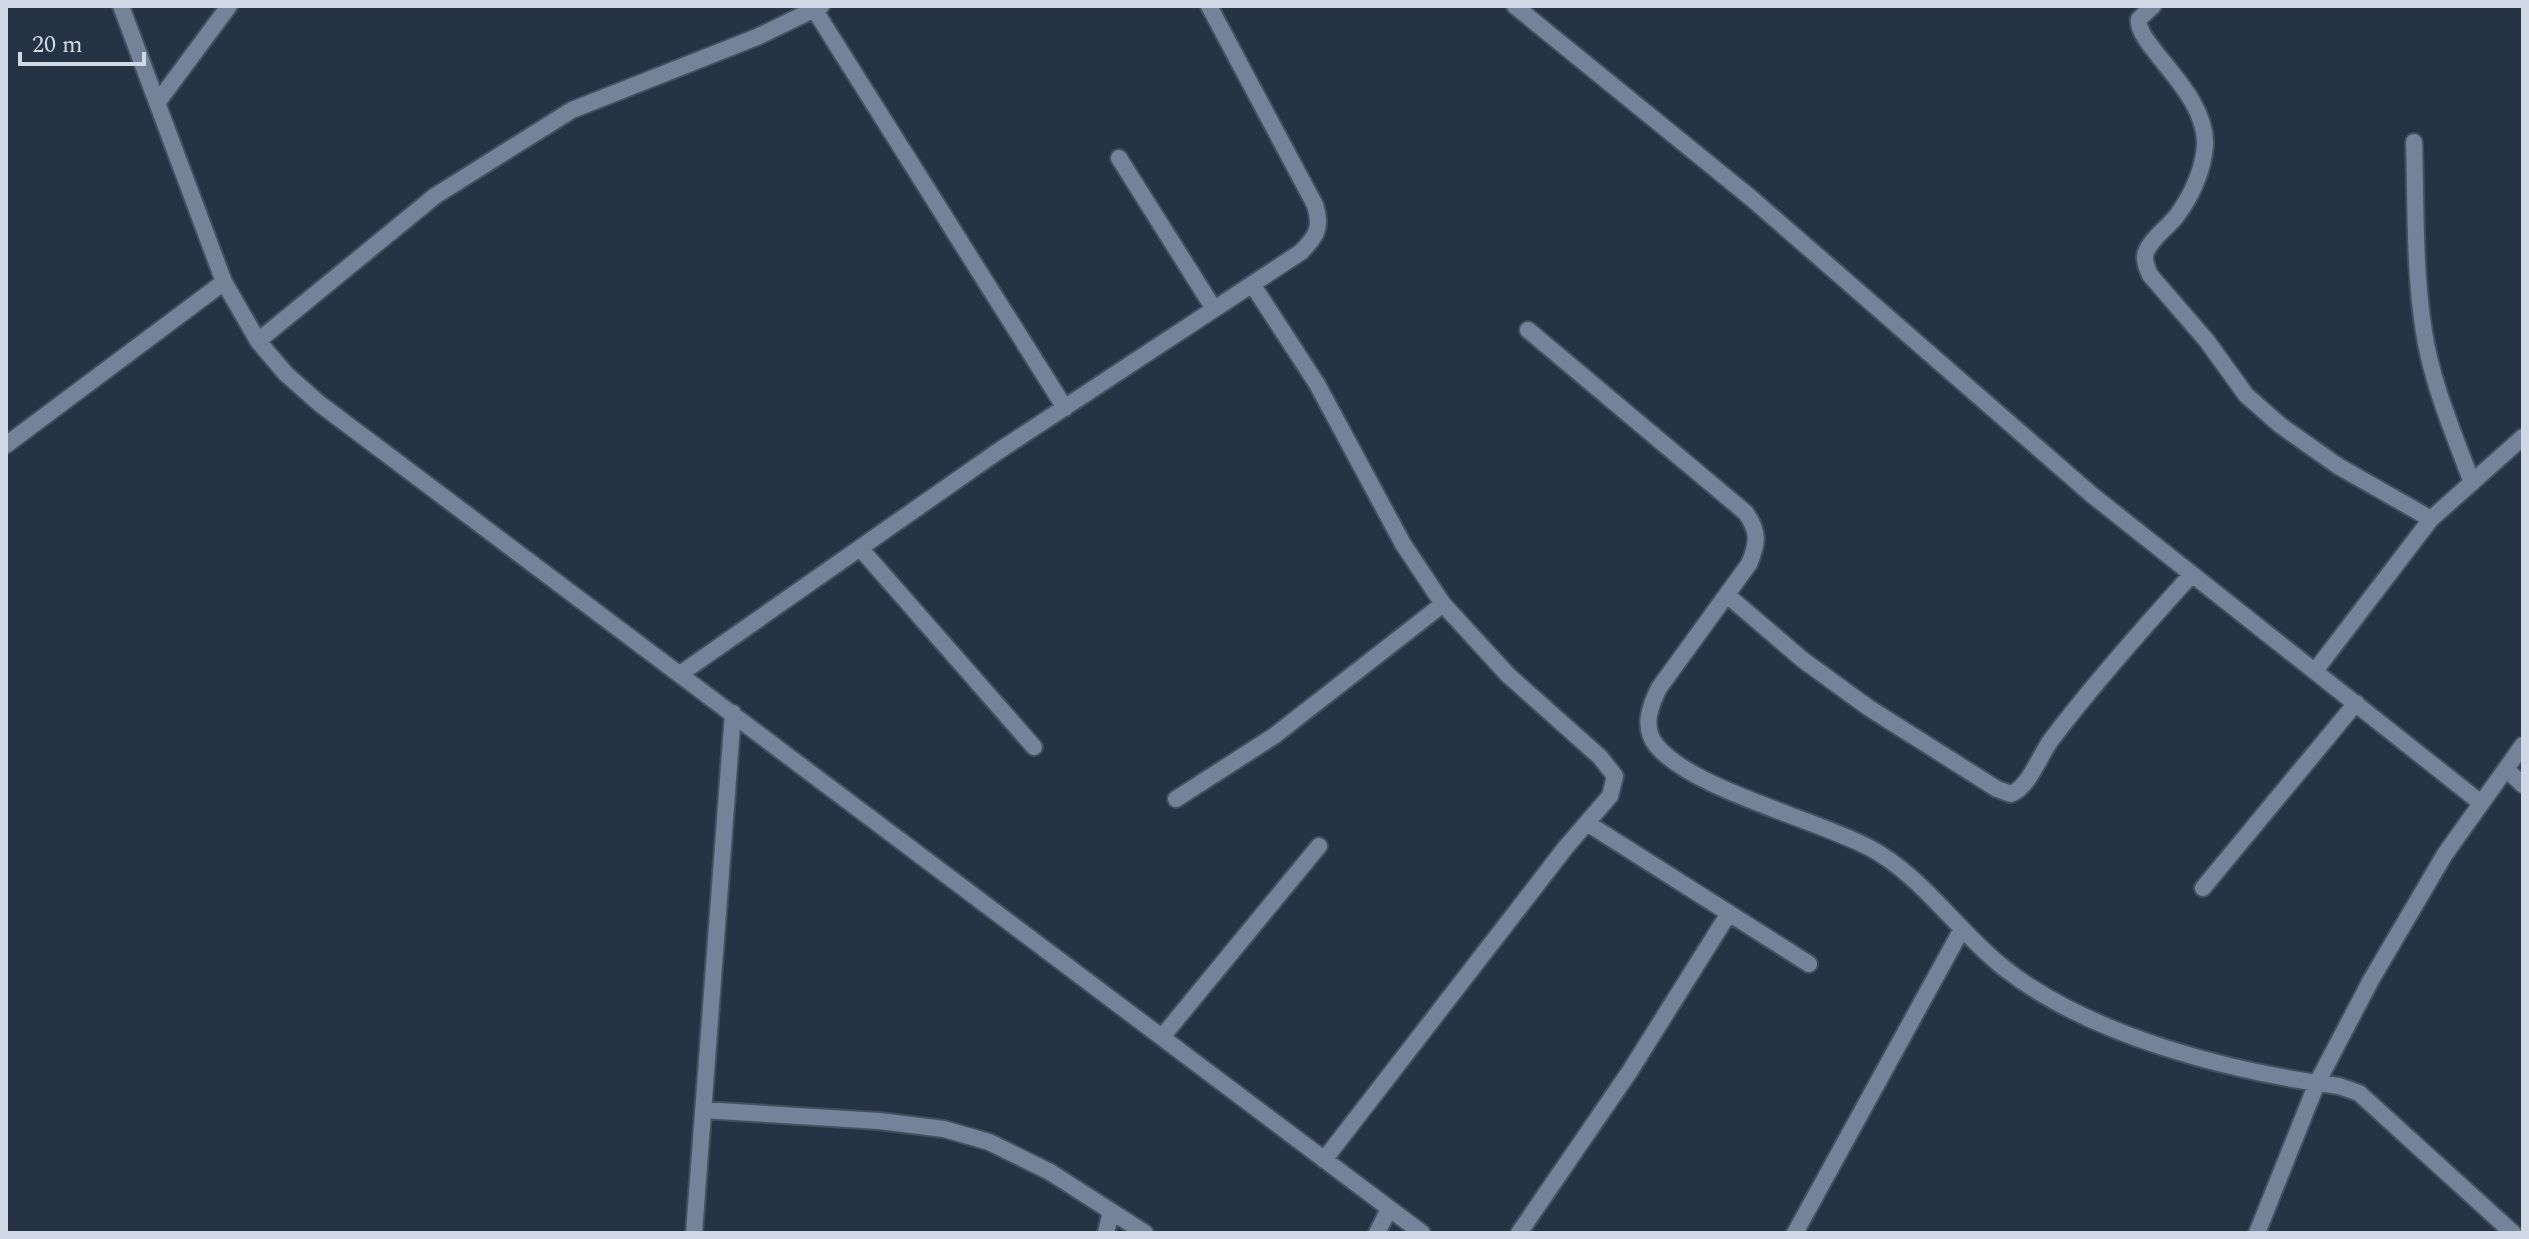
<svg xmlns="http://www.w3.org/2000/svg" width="2529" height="1239" font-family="Spectral,serif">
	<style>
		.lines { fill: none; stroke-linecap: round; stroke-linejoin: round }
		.minor-casing { stroke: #444f5f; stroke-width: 20 }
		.minor { stroke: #748399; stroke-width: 16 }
	</style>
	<rect width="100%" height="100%" fill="#263345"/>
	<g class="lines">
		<defs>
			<path id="minor" d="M 121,6 L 224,282 L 258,341 L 286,374 L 320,404 L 1422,1233
				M 1515,6 L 1751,198 L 2092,495 L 2481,803
				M 2153,6 L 2139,19 C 2134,44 2208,92 2205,146 C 2203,170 2192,195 2178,214 C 2169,227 2152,237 2146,252 C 2143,260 2147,268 2150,275 L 2207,341 L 2246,395 L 2280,425 L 2338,466 L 2431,519
				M 814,9 L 1065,408
				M 157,103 L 229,6
				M 2414,142 C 2416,205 2414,270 2424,332 C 2432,384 2454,434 2472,483
				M 1119,158 L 1214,309
				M 1252,284 L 1317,384 L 1403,544 L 1443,604 L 1508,675 L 1600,757 L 1615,776 L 1610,796 L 1566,847 L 1324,1160
				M 1528,330 L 1746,513 C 1759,532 1758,543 1749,564 L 1659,688 C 1650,706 1642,727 1656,745 C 1691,789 1815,819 1868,847 C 1921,874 1958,932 2004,968 C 2090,1036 2231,1072 2339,1086 L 2359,1093 L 2513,1233
				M 258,341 L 435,196 L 572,110 L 757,37 L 821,6
				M 6,445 L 224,282
				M 860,548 L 1034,747
				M 1727,595 L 1803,660 L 1869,708 L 1997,789 L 2011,794 C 2029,787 2040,755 2051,740 C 2095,682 2143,628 2192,574
				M 2315,671 L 2431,519 L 2523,437
				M 680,674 L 997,452 L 1301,252 C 1317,236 1322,227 1315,205 L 1209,6
				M 2506,769 L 2523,785
				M 1176,799 L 1274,736 L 1443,604
				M 1587,823 L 1809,964
				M 2203,888 L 2356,703
				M 1162,1037 L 1319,846
				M 703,1110 L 879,1121 L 944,1129 L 989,1142 L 1050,1172 L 1145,1233
				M 694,1233 L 733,713
				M 1106,1233 L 1111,1211
				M 1377,1233 L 1389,1209
				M 1519,1233 L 1630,1071 L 1729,913
				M 1795,1233 L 1962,929
				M 2257,1233 L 2317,1083 L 2371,980 L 2445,854 L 2523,745"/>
		</defs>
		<use href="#minor" class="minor-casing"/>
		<use href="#minor" class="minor"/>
	</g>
	<rect width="2529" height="1239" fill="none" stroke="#cfd8e4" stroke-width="16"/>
	<path d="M20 52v12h124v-12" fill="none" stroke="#cfd8e4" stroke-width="4"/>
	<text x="32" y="52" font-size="24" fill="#cfd8e4" stroke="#263345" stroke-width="6" paint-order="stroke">20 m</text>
</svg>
